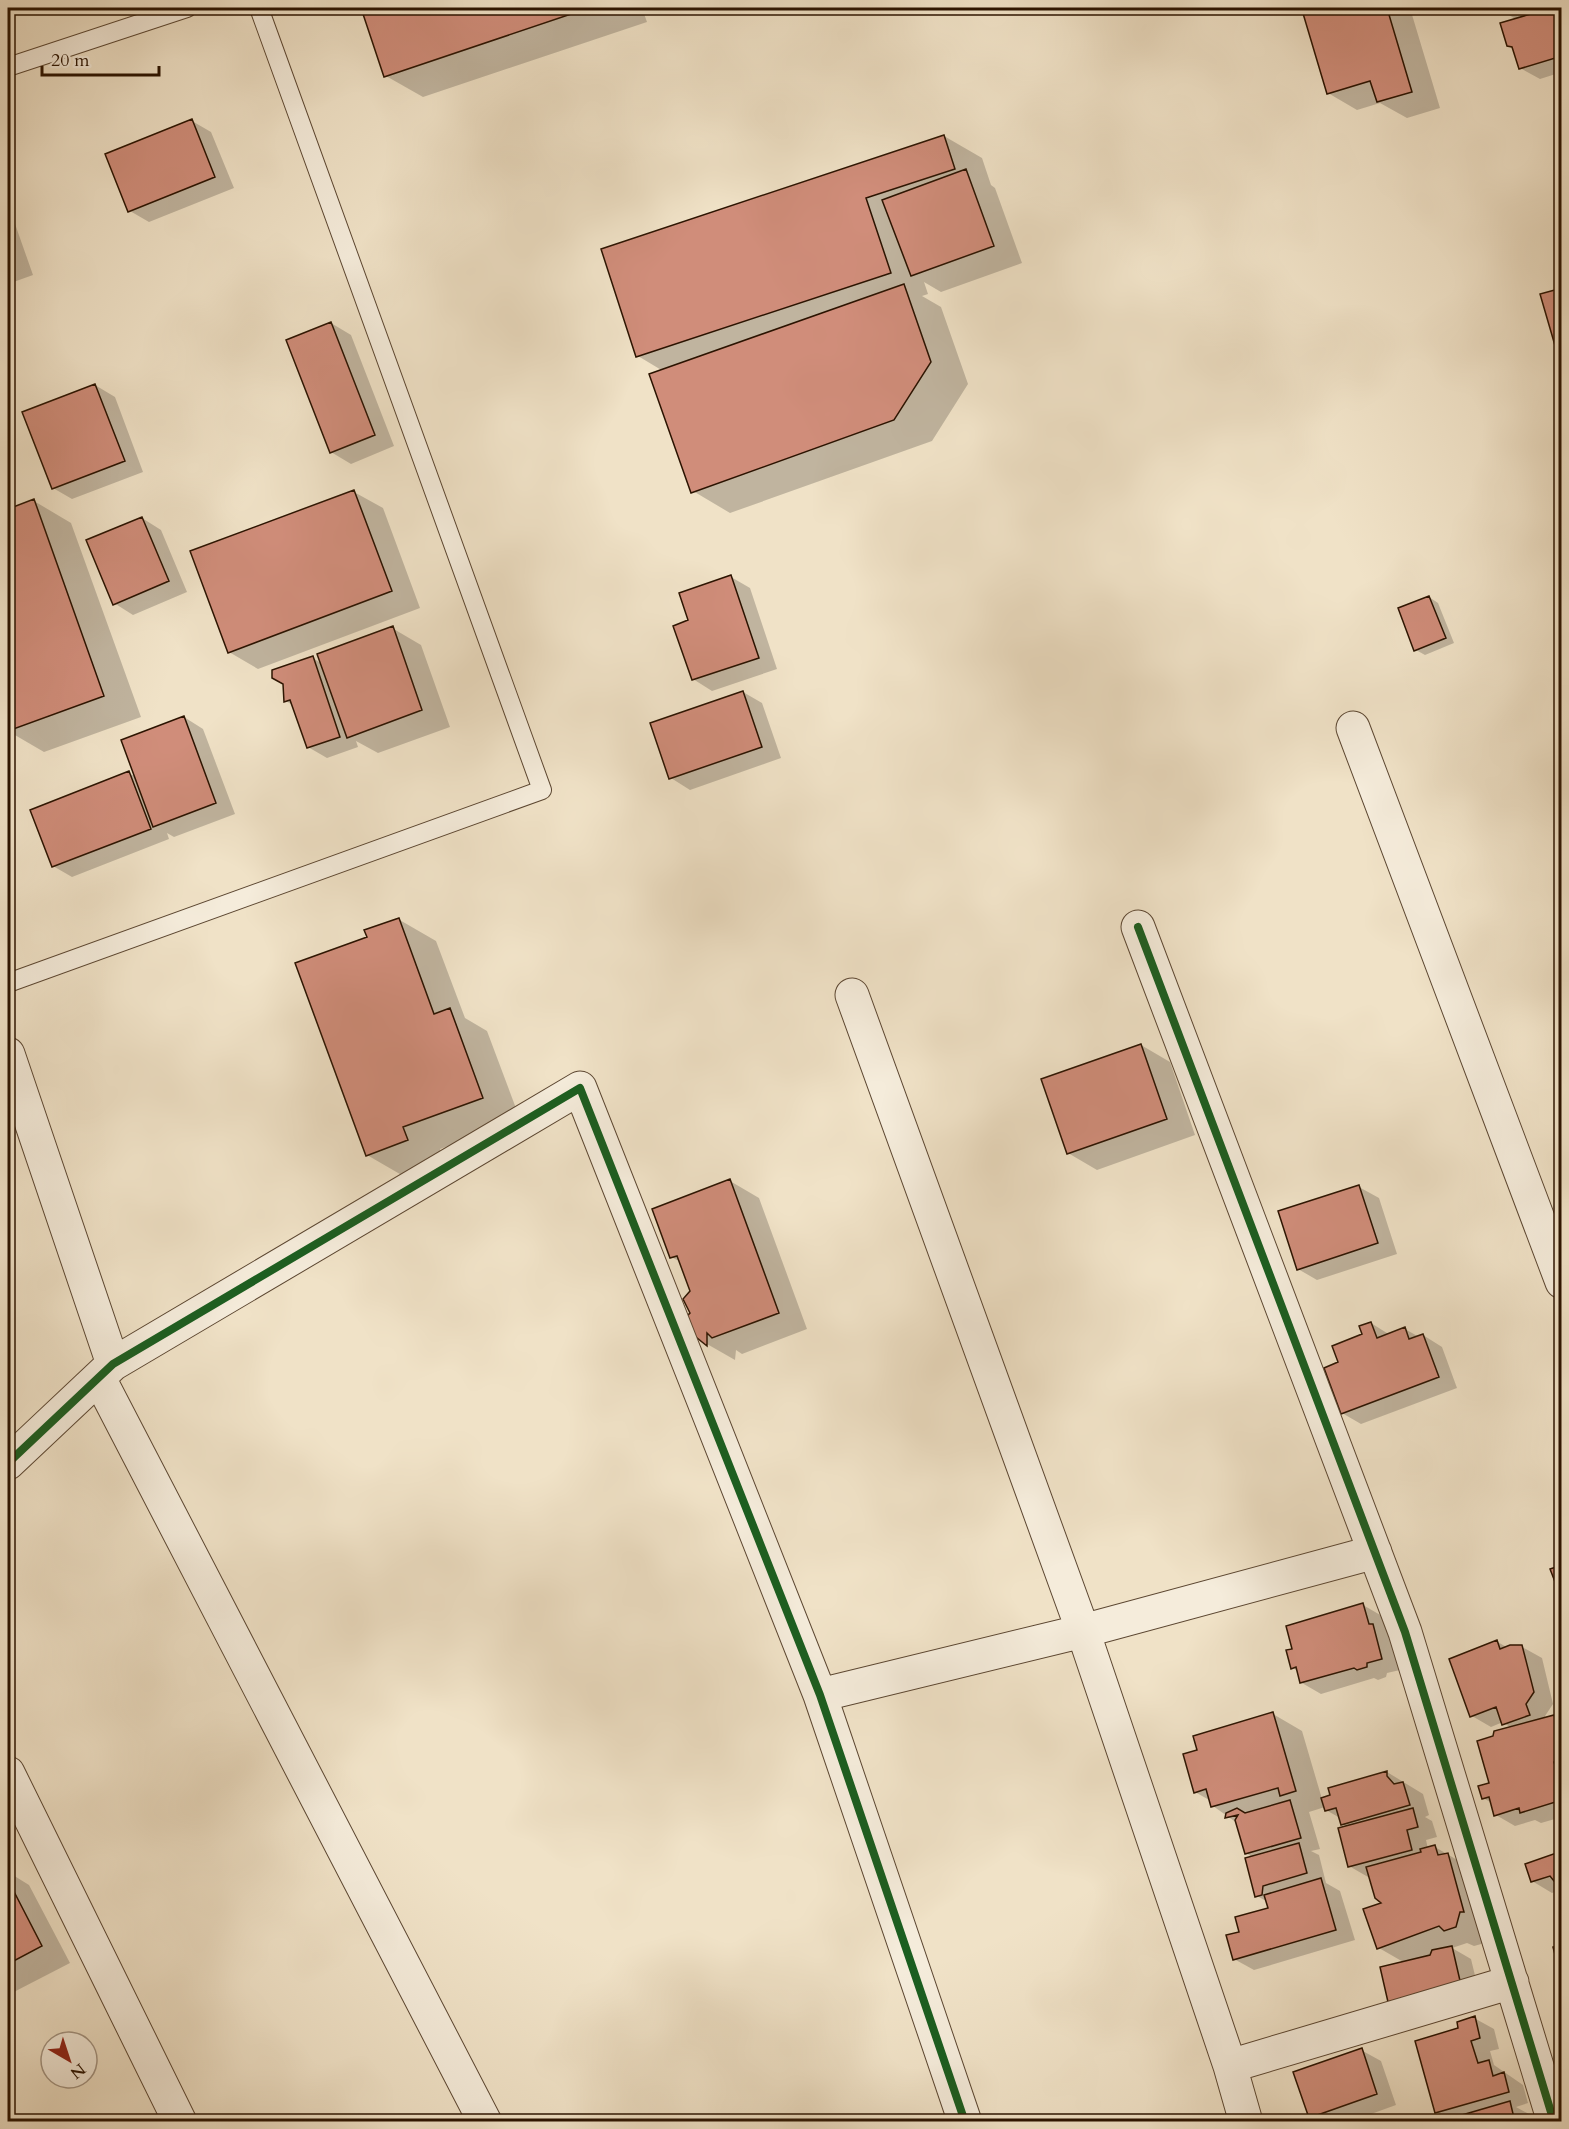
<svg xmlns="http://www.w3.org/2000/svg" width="1569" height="2129" font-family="Cardo,serif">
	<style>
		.shadow { fill: #0003 }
		.building { fill: #d08d7a; stroke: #2b1300; stroke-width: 1.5 }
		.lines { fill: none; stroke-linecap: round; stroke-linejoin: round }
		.lane-casing { stroke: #5c4732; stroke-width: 20 }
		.street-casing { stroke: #5c4732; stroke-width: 35 }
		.lane { stroke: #f5ecdb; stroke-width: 18 }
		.street { stroke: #f5ecdb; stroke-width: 33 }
		.cycleway-casing { stroke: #f5ecdb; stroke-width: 11 }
		.cycleway { stroke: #1b5e20; stroke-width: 8 }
	</style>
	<rect width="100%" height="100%" fill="#f0e2c7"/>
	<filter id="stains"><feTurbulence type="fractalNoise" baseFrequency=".00333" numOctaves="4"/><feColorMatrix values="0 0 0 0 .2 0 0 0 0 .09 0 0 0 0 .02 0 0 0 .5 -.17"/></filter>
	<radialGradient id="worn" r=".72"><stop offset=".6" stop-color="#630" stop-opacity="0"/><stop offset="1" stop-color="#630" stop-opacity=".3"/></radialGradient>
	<path class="shadow" d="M 363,8 L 642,8 L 647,22 L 423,97 L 386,76 Z
		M 1315,8 L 1410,8 L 1440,108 L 1407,118 L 1380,103 L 1357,110 L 1328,93 L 1304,11 Z
		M 1498,8 L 1562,8 L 1562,72 L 1540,79 L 1520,68 L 1517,20 Z
		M 192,121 L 211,132 L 234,188 L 149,222 L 130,211 Z
		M 944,136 L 982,158 L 991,185 L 995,188 L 1022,263 L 941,292 L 924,282 L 928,294 L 922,296 L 941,307 L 968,384 L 932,441 L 730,513 L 693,491 L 663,371 L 638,356 Z
		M 8,204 L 33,275 L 8,284 Z
		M 331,323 L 351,335 L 394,446 L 351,464 L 331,452 Z
		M 95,385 L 115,397 L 143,472 L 72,499 L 53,488 Z
		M 354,492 L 383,508 L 420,608 L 258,669 L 229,652 Z
		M 34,501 L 71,523 L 141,717 L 44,752 L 8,731 L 8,511 Z
		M 142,518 L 161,530 L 187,592 L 133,615 L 114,603 Z
		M 731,577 L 750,588 L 777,669 L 712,691 L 693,679 Z
		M 1429,597 L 1438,603 L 1454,643 L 1425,655 L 1416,650 Z
		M 392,628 L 421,645 L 450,727 L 378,753 L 356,741 L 358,747 L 327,758 L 308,747 L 294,706 L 286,701 L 313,658 L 322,664 Z
		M 743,692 L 762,703 L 781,758 L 690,790 L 671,778 Z
		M 184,717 L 203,729 L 235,814 L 174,837 L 167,833 L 169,839 L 72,877 L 53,866 L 129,773 L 136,777 Z
		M 398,919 L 436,941 L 465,1018 L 487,1031 L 520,1119 L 440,1149 L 445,1162 L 405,1177 L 367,1155 L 368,938 Z
		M 1141,1045 L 1170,1062 L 1195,1135 L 1097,1170 L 1068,1153 Z
		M 730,1181 L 759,1198 L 807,1329 L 742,1354 L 736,1350 L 735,1360 L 707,1344 L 692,1332 L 691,1291 L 681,1262 L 671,1257 Z
		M 1359,1187 L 1379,1198 L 1397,1254 L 1317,1280 L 1298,1269 Z
		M 1371,1323 L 1390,1335 L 1405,1329 L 1419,1337 L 1423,1335 L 1442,1347 L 1457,1388 L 1361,1424 L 1342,1413 L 1364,1335 Z
		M 1363,1605 L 1382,1616 L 1388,1634 L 1392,1636 L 1400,1670 L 1387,1673 L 1386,1677 L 1378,1680 L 1374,1678 L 1321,1694 L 1302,1683 L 1299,1672 L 1293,1668 L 1294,1650 Z
		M 1496,1641 L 1508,1648 L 1522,1647 L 1542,1658 L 1553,1704 L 1545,1716 L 1546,1719 L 1553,1717 L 1562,1721 L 1562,1817 L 1541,1823 L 1535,1820 L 1515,1826 L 1496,1815 L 1492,1803 L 1483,1798 L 1491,1784 L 1511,1728 L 1503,1722 L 1491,1727 L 1472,1716 Z
		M 1273,1714 L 1302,1731 L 1322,1799 L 1332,1796 L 1330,1789 L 1387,1772 L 1423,1794 L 1429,1815 L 1425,1817 L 1432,1821 L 1437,1837 L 1426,1840 L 1428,1849 L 1435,1847 L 1476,1871 L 1485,1943 L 1474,1946 L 1467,1943 L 1452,1948 L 1471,1959 L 1480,1996 L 1405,1963 L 1379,1948 L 1384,1904 L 1371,1876 L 1368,1877 L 1349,1866 L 1347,1827 L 1342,1824 L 1340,1818 L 1326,1810 L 1325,1807 L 1309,1812 L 1320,1849 L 1311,1851 L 1319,1855 L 1326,1883 L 1340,1891 L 1355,1940 L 1254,1970 L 1234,1959 L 1241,1933 L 1270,1909 L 1268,1902 L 1257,1896 L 1252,1857 L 1246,1853 L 1237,1823 L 1213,1806 L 1211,1801 L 1195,1792 L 1199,1751 Z
		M 1562,1852 L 1562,1889 L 1552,1893 L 1532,1881 Z
		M 8,1872 L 29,1885 L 70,1963 L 8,1995 Z
		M 1474,2018 L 1494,2029 L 1499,2049 L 1490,2051 L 1494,2065 L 1523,2085 L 1528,2103 L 1516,2107 L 1529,2114 L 1531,2122 L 1444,2122 L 1449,2120 L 1436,2112 L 1460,2029 Z
		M 1361,2050 L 1381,2061 L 1396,2105 L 1349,2122 L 1318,2122 L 1310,2117 Z"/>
	<path class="building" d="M 361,8 L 589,8 L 384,77 Z
		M 1310,8 L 1387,8 L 1412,92 L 1377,102 L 1370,81 L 1327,94 L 1302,10 Z
		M 1551,8 L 1562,8 L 1562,56 L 1519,69 L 1512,47 L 1507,46 L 1500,23 Z
		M 192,119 L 215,177 L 128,212 L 105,154 Z
		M 944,135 L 955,169 L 866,198 L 891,273 L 636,357 L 601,249 Z
		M 966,169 L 994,246 L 911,276 L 882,200 Z
		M 904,284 L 931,362 L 894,420 L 691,493 L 649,374 Z
		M 1562,288 L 1562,347 L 1556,349 L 1540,294 Z
		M 331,322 L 375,435 L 330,453 L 286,340 Z
		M 95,384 L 125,461 L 52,489 L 22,412 Z
		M 354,490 L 392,591 L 228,653 L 190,551 Z
		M 34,499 L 104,696 L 8,731 L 8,509 Z
		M 142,517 L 169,581 L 113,605 L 86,540 Z
		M 731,575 L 759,658 L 692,680 L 673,626 L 688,620 L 679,593 Z
		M 1429,596 L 1446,638 L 1414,651 L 1398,608 Z
		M 393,626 L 422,710 L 347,738 L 317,654 Z
		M 313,656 L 340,737 L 307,748 L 290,700 L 284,702 L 283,684 L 272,678 L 272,670 Z
		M 743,691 L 762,747 L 669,779 L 650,723 Z
		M 184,716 L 216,803 L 153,827 L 121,740 Z
		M 129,771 L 151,829 L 52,867 L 30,810 Z
		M 399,918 L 434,1014 L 450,1008 L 483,1098 L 403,1127 L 408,1140 L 366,1156 L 295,963 L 367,937 L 364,930 Z
		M 1141,1044 L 1167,1119 L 1067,1154 L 1041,1079 Z
		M 1562,1152 L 1562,1170 L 1556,1154 Z
		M 730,1179 L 779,1313 L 712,1338 L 707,1333 L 707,1346 L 691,1333 L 684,1319 L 690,1313 L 683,1299 L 690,1291 L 677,1256 L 670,1258 L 652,1209 Z
		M 1359,1185 L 1378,1243 L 1297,1270 L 1278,1211 Z
		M 1371,1322 L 1377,1338 L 1405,1327 L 1409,1339 L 1423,1334 L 1439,1377 L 1341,1414 L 1324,1368 L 1338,1362 L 1332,1346 L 1362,1334 L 1359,1326 Z
		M 1562,1565 L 1562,1600 L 1550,1569 Z
		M 1363,1603 L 1369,1624 L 1373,1624 L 1382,1659 L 1367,1663 L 1367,1667 L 1357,1670 L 1354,1668 L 1300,1683 L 1296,1667 L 1291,1669 L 1286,1650 L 1292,1649 L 1286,1626 Z
		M 1497,1640 L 1500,1649 L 1510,1645 L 1522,1645 L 1534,1692 L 1526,1704 L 1530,1715 L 1502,1725 L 1496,1707 L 1470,1717 L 1449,1659 Z
		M 1273,1712 L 1296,1791 L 1280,1796 L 1278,1788 L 1211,1807 L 1206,1789 L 1194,1793 L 1183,1754 L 1197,1750 L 1193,1736 Z
		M 1554,1715 L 1562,1741 L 1562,1756 L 1554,1762 L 1558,1776 L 1562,1775 L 1562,1800 L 1520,1813 L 1519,1808 L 1494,1816 L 1489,1797 L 1482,1799 L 1478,1786 L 1489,1783 L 1477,1741 L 1493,1736 L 1494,1731 Z
		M 1387,1771 L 1387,1776 L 1394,1784 L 1403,1782 L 1410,1805 L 1341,1825 L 1336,1808 L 1325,1811 L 1321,1798 L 1330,1795 L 1328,1788 Z
		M 1290,1800 L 1301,1838 L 1245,1854 L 1235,1820 L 1238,1815 L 1225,1818 L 1226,1813 L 1237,1808 L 1245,1813 Z
		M 1413,1808 L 1418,1827 L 1407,1830 L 1412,1850 L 1348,1867 L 1338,1828 Z
		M 1299,1843 L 1307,1873 L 1263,1886 L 1262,1895 L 1255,1897 L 1245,1858 Z
		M 1435,1845 L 1438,1855 L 1448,1853 L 1464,1912 L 1460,1912 L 1456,1927 L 1444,1931 L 1439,1926 L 1377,1949 L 1363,1909 L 1381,1903 L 1375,1898 L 1366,1867 L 1421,1852 L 1420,1849 Z
		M 1562,1851 L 1562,1885 L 1558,1886 L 1550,1876 L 1531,1882 L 1525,1864 Z
		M 1321,1878 L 1336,1930 L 1233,1960 L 1226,1935 L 1239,1932 L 1235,1917 L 1268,1908 L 1264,1895 Z
		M 8,1880 L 42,1946 L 8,1964 Z
		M 1562,1945 L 1562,1966 L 1558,1966 L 1553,1947 Z
		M 1452,1946 L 1461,1985 L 1388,2002 L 1380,1967 L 1430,1955 L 1432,1950 Z
		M 1475,2016 L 1480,2038 L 1471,2041 L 1478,2063 L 1489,2060 L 1493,2076 L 1504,2072 L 1509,2092 L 1435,2113 L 1415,2041 L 1458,2028 L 1457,2022 Z
		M 1362,2048 L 1377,2094 L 1309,2118 L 1293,2072 Z
		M 1510,2101 L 1514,2118 L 1500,2122 L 1438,2122 Z"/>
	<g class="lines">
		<defs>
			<path id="lane" d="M 8,67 L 187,8
				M 8,983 L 542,790 L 259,8"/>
			<path id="street" d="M 1353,728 L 1562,1282
				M 1138,927 L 1405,1632 L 1554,2122
				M 852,995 L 1083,1631 L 1230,2066 L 1246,2122
				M 8,1054 L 113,1364
				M 99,1378 L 485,2122
				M 8,1463 L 113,1364 L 580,1088 L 820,1695 L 965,2122
				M 820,1695 L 1083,1631 L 1375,1552
				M 8,1773 L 180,2122
				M 1230,2066 L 1512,1982"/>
		</defs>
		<use href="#lane" class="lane-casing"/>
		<use href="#street" class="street-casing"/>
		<use href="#lane" class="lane"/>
		<use href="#street" class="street"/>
		<defs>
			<path id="cycleway" d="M 1138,927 L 1405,1632 L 1554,2122
				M 8,1463 L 113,1364 L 580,1088 L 820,1695 L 965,2122"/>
		</defs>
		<use href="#cycleway" class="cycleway-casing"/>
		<use href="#cycleway" class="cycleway"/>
	</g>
	<rect width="1569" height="2129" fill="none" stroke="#f0e2c7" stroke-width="30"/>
	<rect x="9" y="9" width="1551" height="2111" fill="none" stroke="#2b1300" stroke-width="3"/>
	<rect x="15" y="15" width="1539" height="2099" fill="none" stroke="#2b1300" stroke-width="1.5"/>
	<g transform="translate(69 2060) rotate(141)"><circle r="28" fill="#f5ecdb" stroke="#a49583" stroke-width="1.5"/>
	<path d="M0-4.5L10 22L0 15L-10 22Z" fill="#8f2418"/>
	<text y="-9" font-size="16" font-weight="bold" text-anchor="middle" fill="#2b1300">N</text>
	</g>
	<path d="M42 66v9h117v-9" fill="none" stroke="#2b1300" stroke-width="3"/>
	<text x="51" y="66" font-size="18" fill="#2b1300" stroke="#f5ecdb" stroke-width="4.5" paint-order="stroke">20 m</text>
	<rect width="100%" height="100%" filter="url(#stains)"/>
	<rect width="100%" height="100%" fill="url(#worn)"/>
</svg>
